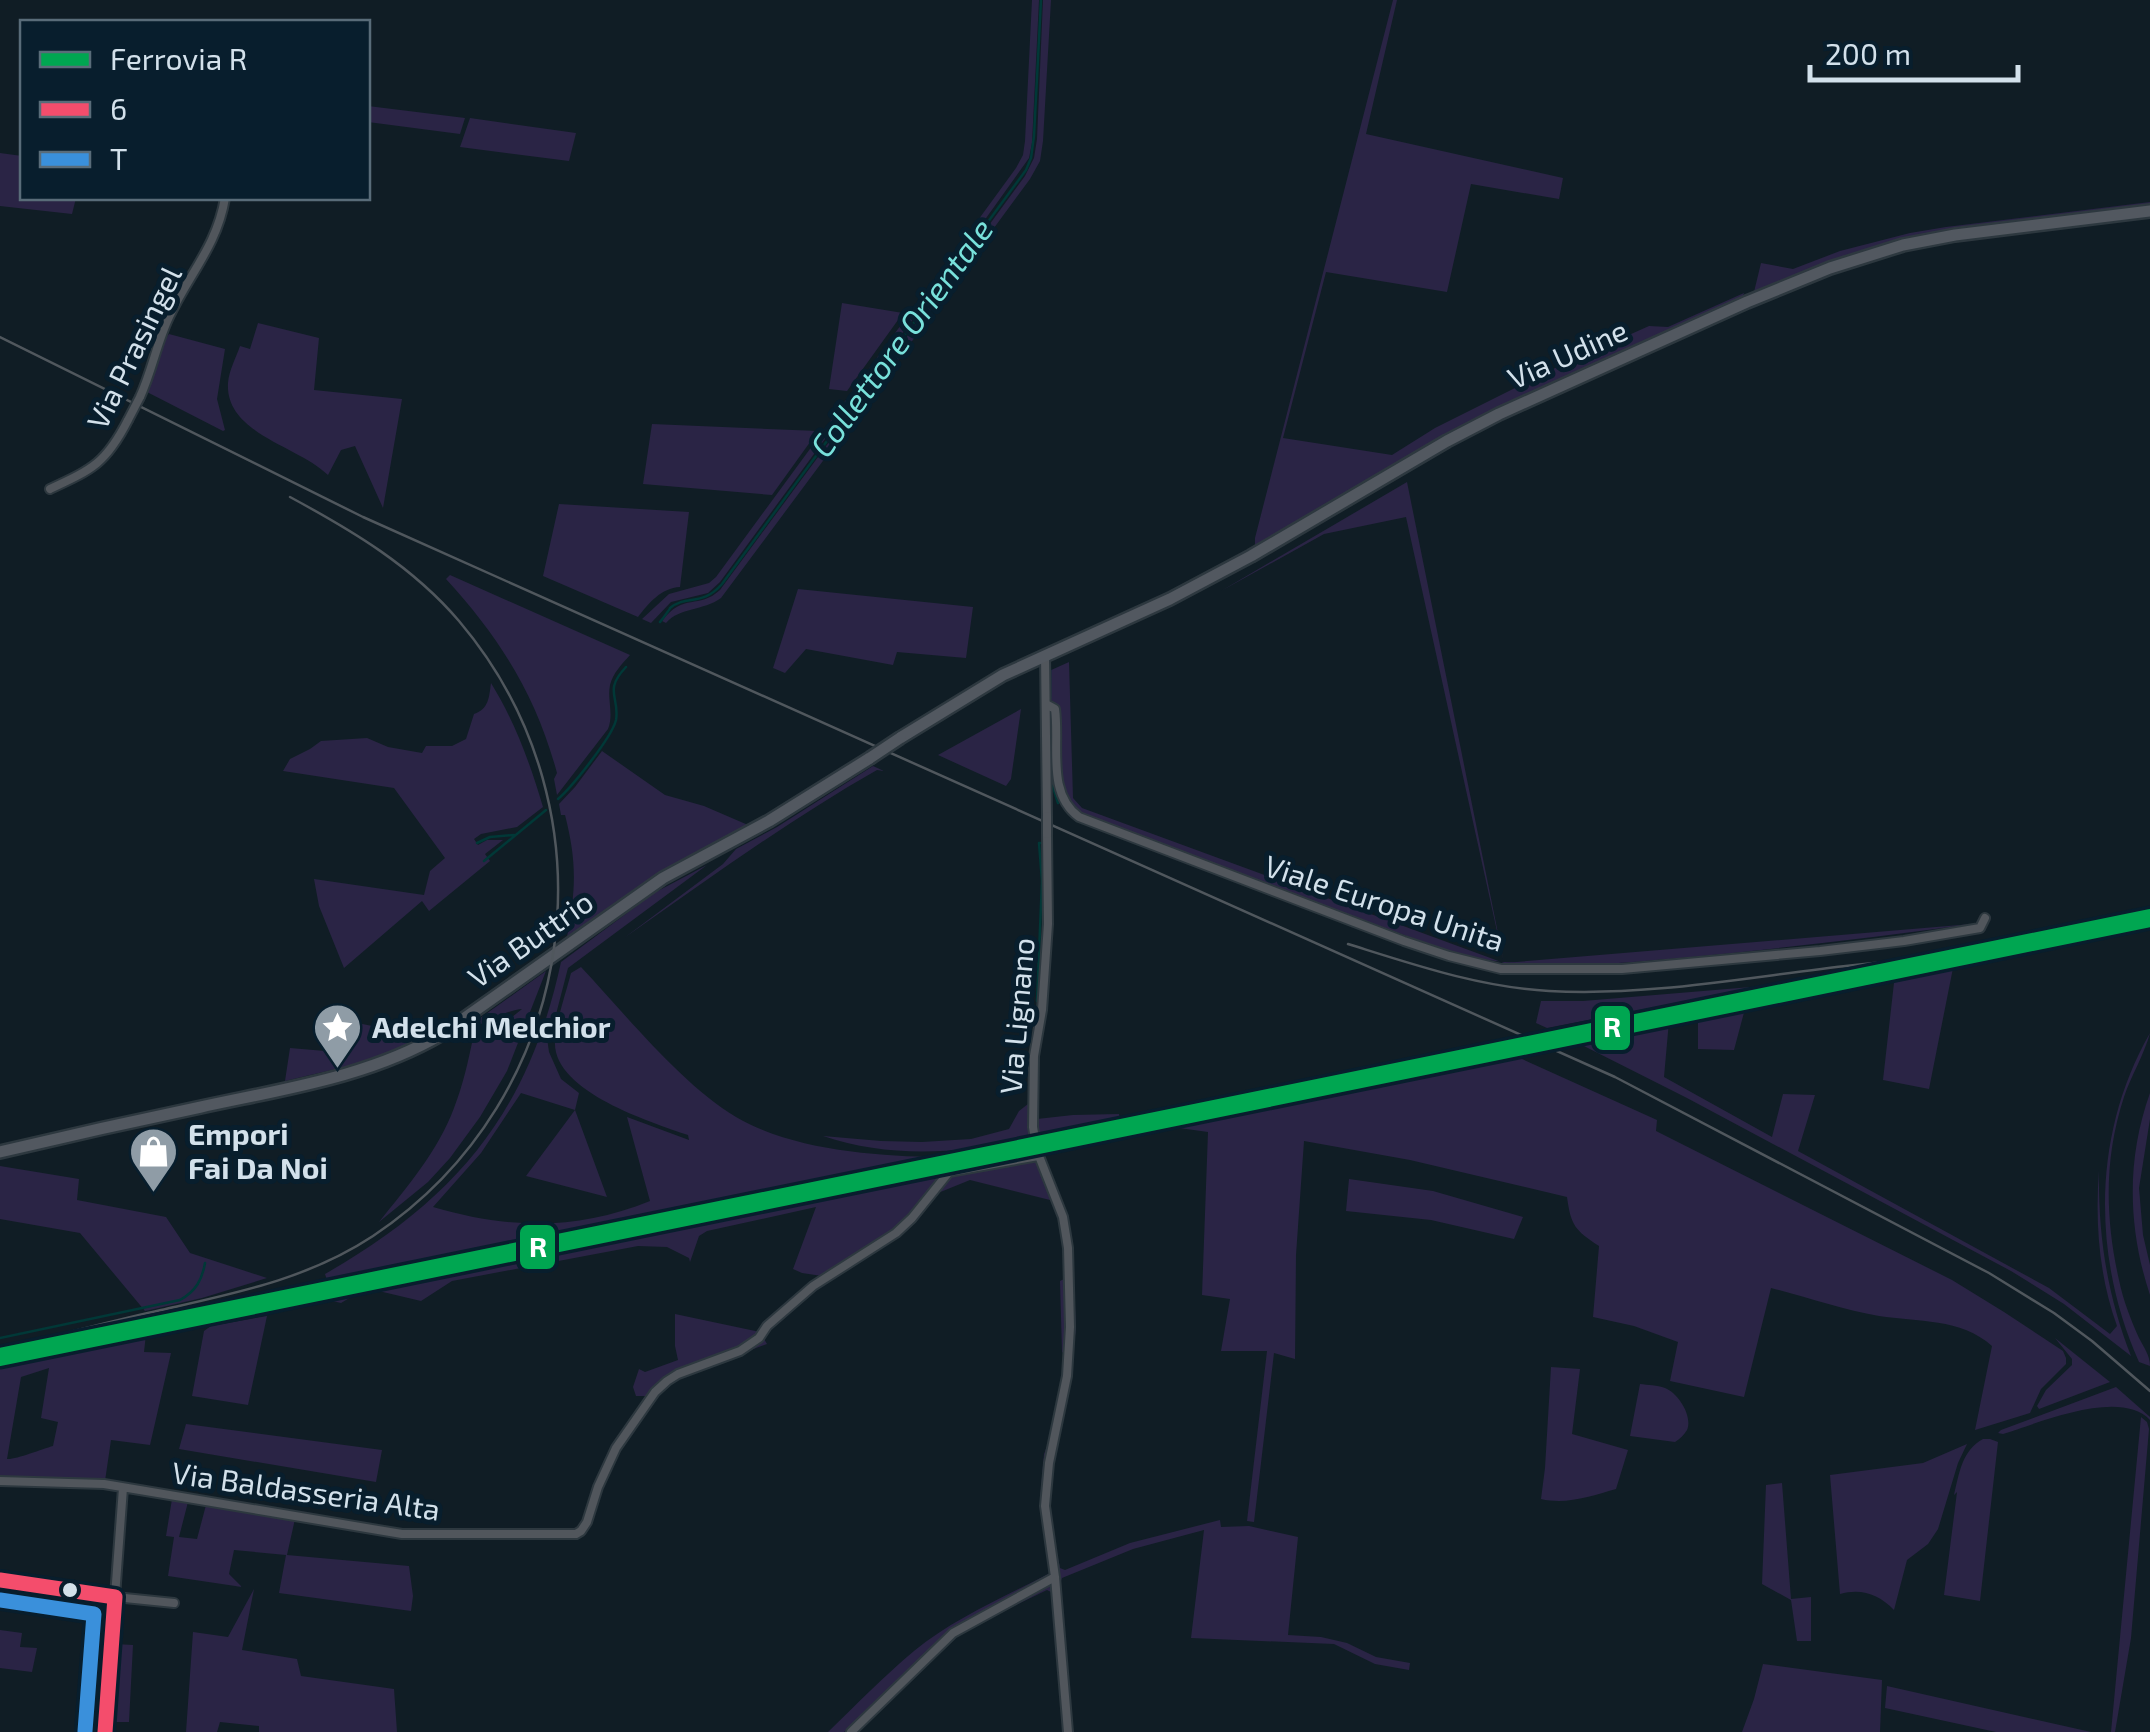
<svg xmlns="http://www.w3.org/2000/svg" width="2150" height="1732" font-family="'Exo 2',sans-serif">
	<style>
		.green { fill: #2a2445; fill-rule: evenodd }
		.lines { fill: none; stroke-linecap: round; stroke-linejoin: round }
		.stream { stroke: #013837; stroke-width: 2.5 }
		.street-casing { stroke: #2d383f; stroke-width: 12 }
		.secondary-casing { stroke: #2d383f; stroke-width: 16 }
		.street { stroke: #51565c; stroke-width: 8 }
		.secondary { stroke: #525860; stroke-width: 11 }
		.rail { stroke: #50575d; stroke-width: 2.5 }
		.street-bridge-casing { stroke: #2d383f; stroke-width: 12; stroke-linecap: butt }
		.secondary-bridge-casing { stroke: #2d383f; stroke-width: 16; stroke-linecap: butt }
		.street-bridge { stroke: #51565c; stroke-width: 8 }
		.secondary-bridge { stroke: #525860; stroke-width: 11 }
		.bus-1-casing { stroke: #081e2d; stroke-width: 22 }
		.bus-2-casing { stroke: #081e2d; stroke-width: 22 }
		.bus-1 { stroke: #f44d6c; stroke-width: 15 }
		.bus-2 { stroke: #3a90db; stroke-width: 15 }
		.rail-1-casing { stroke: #081e2d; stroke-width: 25 }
		.rail-1 { stroke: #00a651; stroke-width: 18 }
		.bus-dot { fill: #d3e1eb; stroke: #081e2d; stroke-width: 4 }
		.labels { text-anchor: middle; stroke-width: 10; stroke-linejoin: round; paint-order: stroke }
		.street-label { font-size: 30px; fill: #d3e1eb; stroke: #081e2d }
		.poi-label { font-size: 30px; font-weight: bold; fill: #d3e1eb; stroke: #081e2d; text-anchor: start }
		.water-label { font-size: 32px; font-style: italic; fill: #78e1db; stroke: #081e2d }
		.line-badge { stroke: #081e2d; stroke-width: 4 }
		.badge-label { font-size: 28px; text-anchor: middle; font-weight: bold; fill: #fff }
	</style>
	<rect width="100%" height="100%" fill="#101d25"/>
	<path class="green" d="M 1032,0 L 1039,0 L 1032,143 L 1029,158 L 921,309 L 914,308 L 1016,168 L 1023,155 L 1025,141 Z
		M 1043,0 L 1051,0 L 1043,141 L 1040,161 L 1030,179 L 933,311 L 927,310 L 1025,176 L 1034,158 L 1037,139 Z
		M 1393,0 L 1397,0 L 1366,134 L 1563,178 L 1559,199 L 1471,184 L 1447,292 L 1326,272 L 1283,438 L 1392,455 L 1435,428 L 1553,369 L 1649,326 L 1668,327 L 1744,293 L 1742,299 L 1493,411 L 1398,462 L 1255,546 L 1255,538 Z
		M 368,106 L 465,118 L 460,134 L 368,122 Z
		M 470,118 L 576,133 L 569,161 L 460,147 Z
		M 0,153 L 22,156 L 22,198 L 76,198 L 72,214 L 0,206 Z
		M 2150,202 L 2150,206 L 1928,235 L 1836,259 L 1754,292 L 1761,263 L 1793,269 L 1840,251 L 1910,233 L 1946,227 Z
		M 842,303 L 903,313 L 847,391 L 829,389 Z
		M 909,314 L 916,315 L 720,582 L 708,593 L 671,602 L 651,623 L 642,619 L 669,594 L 709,583 L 716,577 Z
		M 922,316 L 930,317 L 721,598 C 703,611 680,607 666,623 L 662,621 C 684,592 698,610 720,590 Z
		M 258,323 L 319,338 L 314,390 L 402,399 L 383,508 L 355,446 L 341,450 L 328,475 C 299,446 225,434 228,383 C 229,370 236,358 240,346 L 250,349 Z
		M 169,334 L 225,349 L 217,399 L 225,430 L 223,431 L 147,392 L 165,340 Z
		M 652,424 L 818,431 L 772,495 L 643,484 Z
		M 1407,482 L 1504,963 L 1972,924 C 1879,937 1785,948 1691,957 C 1612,964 1535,972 1456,954 L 1112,828 C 1100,823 1086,818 1076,810 C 1052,791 1059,737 1059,709 L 1057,705 L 1049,698 L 1049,671 L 1069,662 L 1073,798 L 1082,808 L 1504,963 L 1406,517 L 1324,534 L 1221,591 Z
		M 559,504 L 689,512 L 680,587 C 661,588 649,603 638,617 L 543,576 Z
		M 450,575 L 630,655 C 622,664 613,673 610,685 C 607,700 614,714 608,729 L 557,795 L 554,779 L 557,773 C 536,695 500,638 446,579 Z
		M 798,589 L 973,607 L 966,658 L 897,652 L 893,665 L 806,649 L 785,673 L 773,668 Z
		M 491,683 C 515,722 530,763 543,807 L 517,827 L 481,834 L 474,839 L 478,845 L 487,840 L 503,840 L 485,854 L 490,861 L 429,911 L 422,901 L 344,968 L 319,906 L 314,879 L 424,895 L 430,871 L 445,858 L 394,788 L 283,771 L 290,759 L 310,749 L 321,741 L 367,738 L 388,747 L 422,753 L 426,746 L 452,746 L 466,739 L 474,714 C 489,709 489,697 491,683 Z
		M 1021,709 L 1011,779 L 1006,786 L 938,755 Z
		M 602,751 L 665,795 L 704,806 L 748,825 L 657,874 L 567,937 C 576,889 577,862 565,815 L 561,815 L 559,804 L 575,787 Z
		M 873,766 L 884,771 L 877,770 C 789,820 707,880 624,938 L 723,864 L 736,849 L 777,827 Z
		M 707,865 L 568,968 L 554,1022 L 547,1038 L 549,1052 L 561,1079 L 579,1093 L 575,1110 L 607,1197 L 526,1176 L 575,1110 L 521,1093 L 481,1153 L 433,1207 C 508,1229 576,1231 650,1201 L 627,1117 L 689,1140 L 688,1135 C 650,1122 552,1091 555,1041 C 556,1021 566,993 571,973 L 581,967 C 625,1014 681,1084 736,1117 C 793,1150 874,1156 939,1157 L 328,1283 L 325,1274 C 457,1199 529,1111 561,962 L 654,893 Z
		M 1954,963 L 1929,1089 L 1883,1080 L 1895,974 Z
		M 546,971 L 507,1071 L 480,1117 L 450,1158 L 428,1182 L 379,1222 C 407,1187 438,1151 454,1108 C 463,1085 468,1062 473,1038 L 506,1022 L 522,1009 C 508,1009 475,1028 458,1034 Z
		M 1763,986 L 1547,1028 L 1536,1023 L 1541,1001 L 1583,1001 Z
		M 1746,1005 L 1734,1050 L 1698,1049 L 1698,1015 Z
		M 338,1019 L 382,1028 L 395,1019 L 430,1031 L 378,1059 L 285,1081 L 290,1048 L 325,1051 Z
		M 1669,1021 L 1664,1077 L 1772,1137 L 1783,1094 L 1815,1095 L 1798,1151 L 2049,1288 L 2110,1334 L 2117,1326 C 2099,1276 2095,1223 2099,1170 C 2098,1235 2107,1295 2131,1356 L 2064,1304 L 2011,1271 L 1687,1098 L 1574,1041 Z
		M 2150,1033 C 2144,1055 2131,1076 2124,1097 C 2104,1158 2105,1218 2119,1280 C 2123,1300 2131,1320 2139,1338 C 2144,1348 2150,1355 2150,1366 L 2139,1362 C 2092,1257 2092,1134 2150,1033 Z
		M 1513,1055 L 1657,1120 L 1656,1131 L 1952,1280 L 2004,1312 L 2063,1351 L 2066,1358 L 2066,1364 L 2041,1389 L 2030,1413 L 1975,1430 L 1992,1346 C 1961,1318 1917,1322 1879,1316 C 1843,1310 1807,1297 1771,1288 L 1744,1397 L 1670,1381 L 1678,1342 L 1634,1326 L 1593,1317 L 1599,1246 C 1575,1230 1571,1226 1567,1197 L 1410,1160 L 1304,1141 L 1296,1255 L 1295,1359 L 1274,1353 L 1254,1522 L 1247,1521 L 1267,1351 L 1221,1351 L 1230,1299 L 1202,1295 L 1208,1132 L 1165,1126 Z
		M 2150,1093 L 2150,1119 L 2139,1188 L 2143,1235 L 2150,1265 L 2150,1295 C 2128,1229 2126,1160 2150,1093 Z
		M 1028,1104 L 1030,1139 C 962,1153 890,1159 823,1136 L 881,1141 L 922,1142 L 971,1139 L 1009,1129 L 1019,1111 Z
		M 1119,1114 L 1120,1121 L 1038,1138 L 1037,1119 L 1073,1115 Z
		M 1033,1152 L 1054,1201 L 970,1180 L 938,1193 L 885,1238 L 822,1276 L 802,1273 L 793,1269 L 816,1207 L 707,1231 L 699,1236 L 690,1262 L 689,1258 L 667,1247 L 638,1246 L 452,1281 L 421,1301 L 366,1288 L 341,1303 L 320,1298 Z
		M 0,1166 L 79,1179 L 77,1200 L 166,1217 L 190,1253 L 267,1278 L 202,1298 L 145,1311 L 80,1233 L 0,1219 Z
		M 1349,1179 L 1433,1191 L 1523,1217 L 1514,1239 L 1431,1220 L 1346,1211 Z
		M 1064,1255 L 1073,1259 L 1076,1329 L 1062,1425 L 1052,1463 L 1048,1507 L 1060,1568 L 1065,1570 L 1130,1543 L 1220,1520 L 1221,1527 L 1249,1526 L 1298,1537 L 1288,1635 L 1321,1637 L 1347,1643 L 1376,1657 L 1410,1663 L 1409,1670 L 1375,1664 L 1334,1644 L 1191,1638 L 1204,1530 L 1133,1549 L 1062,1578 L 1059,1587 L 1072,1732 L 1064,1732 L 1057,1633 L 1054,1630 L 1051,1592 L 1047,1590 L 964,1630 L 942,1647 L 937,1642 L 844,1732 L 815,1732 L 828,1732 C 856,1705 884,1676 914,1651 C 954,1618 1004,1597 1050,1573 L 1040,1500 L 1044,1454 L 1054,1427 L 1065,1354 L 1062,1352 L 1060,1281 L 1064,1279 Z
		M 675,1314 L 760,1332 L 767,1344 L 740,1354 L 679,1370 L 661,1380 L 646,1396 L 636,1396 L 633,1387 L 639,1369 L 645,1372 L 678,1360 L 675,1346 Z
		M 267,1316 L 248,1405 L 192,1396 L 204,1331 L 211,1326 Z
		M 201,1322 L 200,1328 L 176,1333 L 146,1334 L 144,1352 L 171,1353 L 150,1445 L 111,1440 L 105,1481 L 74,1478 L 0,1478 L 0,1363 ZM 49,1368 L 41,1418 L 58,1422 L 53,1446 C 42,1449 15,1460 7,1459 L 21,1377 Z
		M 2055,1338 L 2110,1382 L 2039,1409 L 2037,1406 L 2046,1390 L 2072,1365 L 2072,1359 Z
		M 1551,1367 L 1580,1369 L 1572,1434 L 1628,1450 L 1616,1489 C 1591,1496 1567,1505 1541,1499 L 1545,1468 Z
		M 1640,1384 C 1648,1385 1657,1385 1665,1388 C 1678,1393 1693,1416 1687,1430 C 1684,1435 1680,1439 1675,1442 L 1630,1436 Z
		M 2116,1387 L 2150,1417 L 2150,1420 C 2120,1388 2039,1423 2003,1434 L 1998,1433 L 2001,1430 Z
		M 2141,1417 L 2147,1422 L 2149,1429 L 2131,1638 L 2115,1732 L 2111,1732 Z
		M 186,1424 L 382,1450 L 376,1482 L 179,1449 Z
		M 1983,1439 L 1990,1439 L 1998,1442 L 1980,1601 L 1944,1595 L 1957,1492 L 1954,1495 C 1959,1474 1962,1450 1983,1439 Z
		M 1967,1444 L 1958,1463 L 1938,1529 L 1928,1544 L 1907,1560 L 1894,1610 C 1879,1594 1861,1588 1840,1594 L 1830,1475 L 1923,1463 Z
		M 1782,1483 L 1791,1599 L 1811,1597 L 1811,1641 L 1797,1641 L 1791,1600 L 1762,1584 L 1766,1485 Z
		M 172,1499 L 188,1502 L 179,1537 L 197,1539 L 206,1505 L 295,1519 L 287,1555 L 409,1566 L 413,1596 L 411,1611 L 279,1593 L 286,1555 L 234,1550 L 229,1574 L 242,1587 L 168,1576 L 174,1537 L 166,1536 Z
		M 254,1589 L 242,1650 L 297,1659 L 301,1676 L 394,1689 L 397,1732 L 259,1732 L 259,1726 L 220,1722 L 217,1732 L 186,1732 L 193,1632 L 228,1637 Z
		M 0,1630 L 22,1633 L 20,1647 L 37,1648 L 32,1672 L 0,1668 Z
		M 88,1644 L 106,1646 L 100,1714 L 83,1713 Z
		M 115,1644 L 133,1645 L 129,1722 L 110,1722 Z
		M 1763,1664 L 1882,1680 L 1880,1732 L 1742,1732 L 1754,1699 Z
		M 1887,1686 L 2091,1732 L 1996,1732 L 1885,1708 Z"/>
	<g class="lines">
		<path class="stream" d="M 1181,600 L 1209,585
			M 660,622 C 661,621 670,609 670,608 C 687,594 702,607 722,584 L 1026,170 L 1031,158 L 1034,136 L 1041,0
			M 1050,669 L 1050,699
			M 1051,712 L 1052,784 L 1058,803
			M 558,799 C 572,787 612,737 616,720 C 620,697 603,691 626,667
			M 477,843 L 490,837 L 514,835
			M 484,861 L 546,810
			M 1037,1001 L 1042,881 L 1039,843 L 1041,843
			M 0,1338 L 180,1300 C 196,1291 202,1280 205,1263"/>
		<defs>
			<path id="street" d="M 140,397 C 152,371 157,342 169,317 C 189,274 217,246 225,198
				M 50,489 C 93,469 106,463 128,420
				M 1045,655 L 1047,816
				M 1046,704 L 1055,709 C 1060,745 1046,793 1079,817 L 1404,941 L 1449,956 L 1501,969 L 1622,969 L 1820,951 L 1904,941 L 1980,928 L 1985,918
				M 1047,834 L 1048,924 L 1042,1010 L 1034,1056 L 1033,1127 L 1037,1151 L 1063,1217 L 1068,1248 L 1070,1327 L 1067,1376 L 1049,1463 L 1045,1506 L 1055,1577 L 1068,1732
				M 0,1481 L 104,1484 L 402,1534 L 576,1534 L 581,1531 L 587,1522 L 598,1487 L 616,1448 L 655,1392 L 667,1381 L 678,1374 L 740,1351 L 759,1338 L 767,1326 L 813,1286 L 896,1233 L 912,1218 L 949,1172 L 1038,1156
				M 0,1580 L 115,1597 L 174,1603
				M 105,1732 L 123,1488
				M 851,1732 L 953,1633 L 1055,1577"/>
			<path id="secondary" d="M 900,738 L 1003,675 L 1170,599 L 1251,556 L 1447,441 L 1499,414 L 1747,302 L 1830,268 L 1903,245 L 1955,235 L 2150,211
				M 0,1152 C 67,1136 134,1121 201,1107 C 283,1089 369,1077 442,1034 L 663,878 L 769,821 L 870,758"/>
		</defs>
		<use href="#street" class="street-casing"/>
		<use href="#secondary" class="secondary-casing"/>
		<use href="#street" class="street"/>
		<use href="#secondary" class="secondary"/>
		<path class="rail" d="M 0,337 L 363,517 L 1615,1077 L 1989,1273 L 2054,1313 L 2092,1341 L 2150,1391
			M 1348,944 C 1415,965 1479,987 1549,991 C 1677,998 1804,964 1932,959
			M 0,1348 C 54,1337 107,1322 161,1310 C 236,1293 308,1279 373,1236 C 580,1098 620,811 459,621 C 412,566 353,531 290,497"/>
		<defs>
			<path id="street-bridge" d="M 128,420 L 140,397
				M 1047,834 L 1047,816"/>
			<path id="secondary-bridge" d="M 870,758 L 900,738"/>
		</defs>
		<use href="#street-bridge" class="street-bridge-casing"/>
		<use href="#secondary-bridge" class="secondary-bridge-casing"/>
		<use href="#street-bridge" class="street-bridge"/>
		<use href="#secondary-bridge" class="secondary-bridge"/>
		<defs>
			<path id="bus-1" d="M 0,1580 L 115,1597
				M 105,1732 L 115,1597"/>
			<path id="bus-2" d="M 0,1600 L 94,1614 L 85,1731"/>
		</defs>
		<use href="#bus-1" class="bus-1-casing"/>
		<use href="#bus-2" class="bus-2-casing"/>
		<use href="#bus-1" class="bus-1"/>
		<use href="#bus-2" class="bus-2"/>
		<defs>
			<path id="rail-1" d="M 0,1357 L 2150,918"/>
		</defs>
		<use href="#rail-1" class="rail-1-casing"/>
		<use href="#rail-1" class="rail-1"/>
	</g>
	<defs>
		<symbol id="sight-pin" viewBox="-11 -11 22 30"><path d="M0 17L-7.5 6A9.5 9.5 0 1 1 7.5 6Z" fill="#8f9ca6" stroke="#081e2d"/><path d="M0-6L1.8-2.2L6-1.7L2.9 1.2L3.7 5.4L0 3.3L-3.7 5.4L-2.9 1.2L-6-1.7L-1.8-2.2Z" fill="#fff"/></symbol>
		<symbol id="shop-pin" viewBox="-11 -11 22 30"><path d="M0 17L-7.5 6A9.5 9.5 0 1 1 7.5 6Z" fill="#8f9ca6" stroke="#081e2d"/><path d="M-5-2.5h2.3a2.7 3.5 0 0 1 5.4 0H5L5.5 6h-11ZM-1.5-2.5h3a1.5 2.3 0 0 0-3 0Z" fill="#fff"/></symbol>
	</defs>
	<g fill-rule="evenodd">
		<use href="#sight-pin" x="310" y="1000" width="55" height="75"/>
		<use href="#shop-pin" x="126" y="1124" width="55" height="75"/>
	</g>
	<circle class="bus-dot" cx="70" cy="1590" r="9"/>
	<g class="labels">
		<g class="street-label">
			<text transform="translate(135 348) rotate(-64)" y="10">Via Prasingel</text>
			<text transform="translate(1568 355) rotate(-24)" y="10">Via Udine</text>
			<text transform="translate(1384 904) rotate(18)" y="10">Viale Europa Unita</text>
			<text transform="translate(531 940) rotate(-35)" y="10">Via Buttrio</text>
			<text transform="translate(1018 1016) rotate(-85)" y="10">Via Lignano</text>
			<text transform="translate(306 1492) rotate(8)" y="10">Via Baldasseria Alta</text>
		</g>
		<g class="poi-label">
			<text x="372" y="1038">Adelchi Melchior</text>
			<text x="188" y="1145">Empori<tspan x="188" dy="34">Fai Da Noi</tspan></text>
		</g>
		<g class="water-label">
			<text transform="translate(902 338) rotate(-54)" y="11">Collettore Orientale</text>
		</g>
	</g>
	<g class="line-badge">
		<rect x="1593" y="1004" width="39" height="48" rx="10" fill="#00a651"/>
		<rect x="518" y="1223" width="39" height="48" rx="10" fill="#00a651"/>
	</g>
	<g class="badge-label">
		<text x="1612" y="1037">R</text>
		<text x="538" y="1257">R</text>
	</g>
	<rect x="20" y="20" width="350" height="180" fill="#081e2d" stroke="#596c79" stroke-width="2.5"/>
	<rect x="40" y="52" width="50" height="15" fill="#00a651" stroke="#596c79" stroke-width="2.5"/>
	<text x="110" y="70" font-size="30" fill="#d3e1eb">Ferrovia R</text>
	<rect x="40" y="102" width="50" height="15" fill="#f44d6c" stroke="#596c79" stroke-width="2.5"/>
	<text x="110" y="120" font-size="30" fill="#d3e1eb">6</text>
	<rect x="40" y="152" width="50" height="15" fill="#3a90db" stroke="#596c79" stroke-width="2.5"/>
	<text x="110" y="170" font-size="30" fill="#d3e1eb">T</text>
	<path d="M1810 65v15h208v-15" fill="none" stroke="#d3e1eb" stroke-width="5"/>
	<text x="1825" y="65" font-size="30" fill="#d3e1eb" stroke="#081e2d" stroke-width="8" paint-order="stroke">200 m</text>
</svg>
